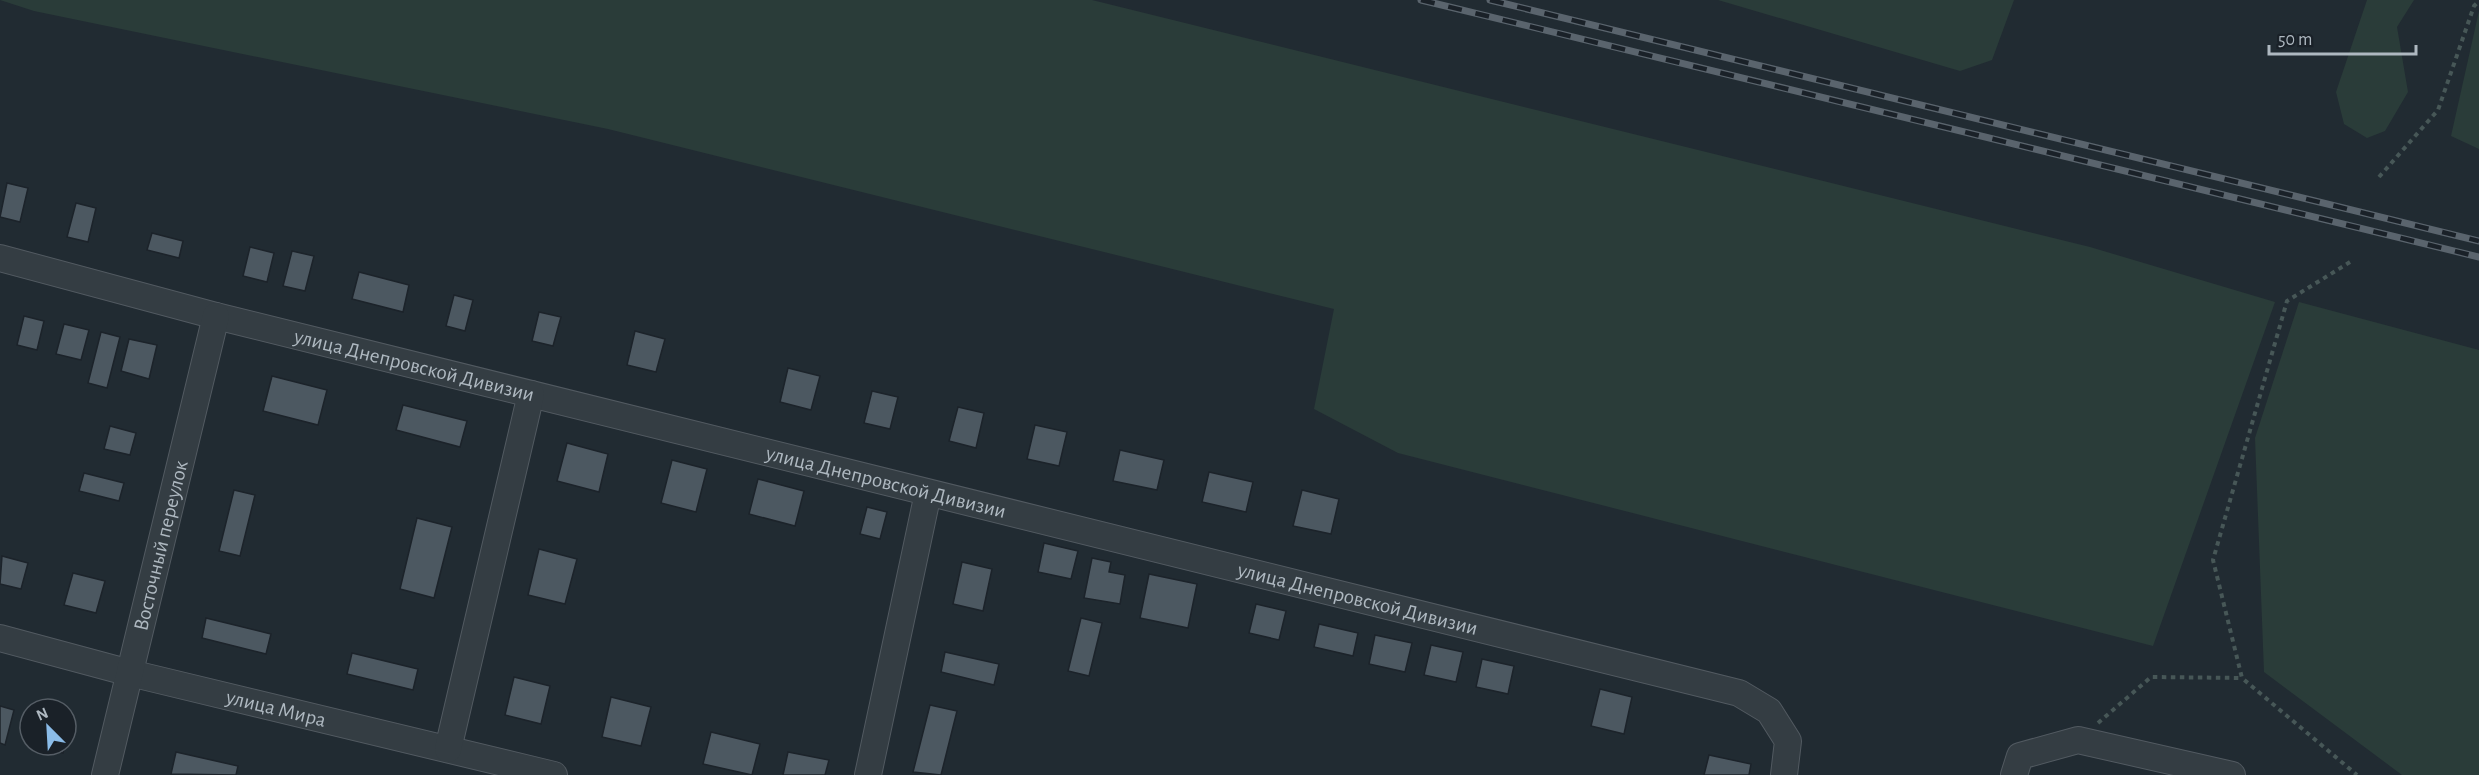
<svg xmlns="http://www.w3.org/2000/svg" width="2479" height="775" font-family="'Alegreya Sans',sans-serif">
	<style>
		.green { fill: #2a3c39 }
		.building { fill: #4c5861; stroke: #1c232a; stroke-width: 1.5 }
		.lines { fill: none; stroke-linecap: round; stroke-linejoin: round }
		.minor-casing { stroke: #525a61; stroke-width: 28 }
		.path { stroke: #475757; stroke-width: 4; stroke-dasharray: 4.5 4.5; stroke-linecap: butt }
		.minor { stroke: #343d43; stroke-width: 26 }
		.rail-casing { stroke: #5a646d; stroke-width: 7 }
		.rail { stroke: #1a2128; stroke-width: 4.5; stroke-dasharray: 14; stroke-linecap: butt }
		.labels { text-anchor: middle; stroke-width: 4.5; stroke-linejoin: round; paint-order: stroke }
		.street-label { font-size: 21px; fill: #aeb8c0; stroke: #1a2128 }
	</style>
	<rect width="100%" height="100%" fill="#212b32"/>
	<path class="green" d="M 0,0 L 1092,0 L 2090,247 L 2275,302 L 2153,646 L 1398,453 L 1314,409 L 1334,309 L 608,129 L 34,11 Z
		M 1718,0 L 2014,0 L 1992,60 L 1960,71 Z
		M 2367,0 L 2414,0 L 2397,27 L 2408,92 L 2385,131 L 2367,138 L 2344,124 L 2336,92 Z
		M 2479,11 L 2479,149 L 2451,136 Z
		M 2299,302 L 2479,350 L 2479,775 L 2402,775 L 2264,672 L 2255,438 Z"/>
	<path class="building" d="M 7,183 L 28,188 L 20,222 L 0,217 Z
		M 76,203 L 96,208 L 88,242 L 67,237 Z
		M 152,233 L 183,241 L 179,258 L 147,250 Z
		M 250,247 L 274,253 L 267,282 L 243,276 Z
		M 292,251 L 314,256 L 305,291 L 283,286 Z
		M 359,272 L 409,285 L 403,312 L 352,299 Z
		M 454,295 L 473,300 L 465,331 L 446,326 Z
		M 539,312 L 561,317 L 553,346 L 532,341 Z
		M 24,316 L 44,321 L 37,350 L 17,345 Z
		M 64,324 L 89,330 L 81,360 L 56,354 Z
		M 635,331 L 665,339 L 656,372 L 627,365 Z
		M 101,332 L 120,337 L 107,388 L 88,383 Z
		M 129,339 L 157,345 L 149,379 L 121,371 Z
		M 788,368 L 820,376 L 811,410 L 780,402 Z
		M 272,376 L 327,390 L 318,425 L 263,411 Z
		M 872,391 L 898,397 L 890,429 L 864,423 Z
		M 403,405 L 467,421 L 460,447 L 396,430 Z
		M 958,407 L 984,413 L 976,448 L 949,441 Z
		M 1035,425 L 1067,432 L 1059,466 L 1027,459 Z
		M 110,426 L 136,433 L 130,455 L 104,449 Z
		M 567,443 L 608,454 L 599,492 L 557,481 Z
		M 1120,450 L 1164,460 L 1157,490 L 1113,481 Z
		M 672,460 L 707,469 L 696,512 L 661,503 Z
		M 1209,472 L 1253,482 L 1246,512 L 1202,502 Z
		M 84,473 L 124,483 L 119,501 L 79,491 Z
		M 758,479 L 804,491 L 795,526 L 749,514 Z
		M 234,490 L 255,495 L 240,556 L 219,551 Z
		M 1302,490 L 1339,499 L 1331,534 L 1293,526 Z
		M 867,507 L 887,512 L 880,539 L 860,534 Z
		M 417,518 L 452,527 L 434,598 L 400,589 Z
		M 1044,543 L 1078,551 L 1071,579 L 1038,572 Z
		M 539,549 L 577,559 L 565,604 L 528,595 Z
		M 2,556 L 28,563 L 21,589 L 0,584 Z
		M 1092,558 L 1111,562 L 1109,572 L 1125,575 L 1120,604 L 1084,598 Z
		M 962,562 L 992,569 L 983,611 L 953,604 Z
		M 73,573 L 105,581 L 96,613 L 64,605 Z
		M 1149,574 L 1197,584 L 1188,628 L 1140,618 Z
		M 1256,604 L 1286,611 L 1279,640 L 1249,633 Z
		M 206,618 L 271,634 L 266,654 L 202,638 Z
		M 1081,618 L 1102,623 L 1089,676 L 1068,671 Z
		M 1319,624 L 1358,633 L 1353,656 L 1314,647 Z
		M 1375,635 L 1412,643 L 1405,672 L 1369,664 Z
		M 1431,645 L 1463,652 L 1456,682 L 1424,675 Z
		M 945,652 L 999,664 L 994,685 L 941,672 Z
		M 352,653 L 418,669 L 413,690 L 347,674 Z
		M 1482,659 L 1514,666 L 1508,694 L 1476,687 Z
		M 514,677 L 550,686 L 541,724 L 505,715 Z
		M 1600,689 L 1632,697 L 1624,734 L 1591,726 Z
		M 611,697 L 651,707 L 641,746 L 602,737 Z
		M 930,705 L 957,711 L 941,775 L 913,772 Z
		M 0,706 L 14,710 L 5,745 L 0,743 Z
		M 711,732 L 760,744 L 752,775 L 703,764 Z
		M 43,745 L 65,745 L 63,753 L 42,748 Z
		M 176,752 L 238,766 L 236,775 L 171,774 Z
		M 788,752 L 829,760 L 825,775 L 783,775 Z
		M 1709,755 L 1751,764 L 1749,775 L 1704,775 Z"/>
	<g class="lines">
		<defs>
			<g id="minor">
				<path id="s1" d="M 0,258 L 216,316 L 1739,693 L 1769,711 L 1788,741 L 1784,775"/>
				<path id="s2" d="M 0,638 L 130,673 L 554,775"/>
				<path d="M 448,749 L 531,394"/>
				<path id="s3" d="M 105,775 L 216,316"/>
				<path d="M 868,775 L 928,493"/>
				<path d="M 2014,775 L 2020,756 L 2078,740 L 2232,775"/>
			</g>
		</defs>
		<use href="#minor" class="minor-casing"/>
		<path class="path" d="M 2379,177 L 2438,110 L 2474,6 L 2479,1
			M 2350,262 L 2287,301 L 2213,560 L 2242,678 L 2357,775
			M 2098,723 L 2151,677 L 2242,678"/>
		<use href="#minor" class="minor"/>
		<defs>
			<path id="rail" d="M 1421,0 L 2479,257
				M 1490,0 L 2479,241"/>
		</defs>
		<use href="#rail" class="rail-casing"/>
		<use href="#rail" class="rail"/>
	</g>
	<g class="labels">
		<g class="street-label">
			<text dy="7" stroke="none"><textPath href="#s1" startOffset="428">улица Днепровской Дивизии</textPath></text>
			<text dy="7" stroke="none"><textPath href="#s1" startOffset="914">улица Днепровской Дивизии</textPath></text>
			<text dy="7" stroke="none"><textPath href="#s3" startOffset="236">Восточный переулок</textPath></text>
			<text dy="7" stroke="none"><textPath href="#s1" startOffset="1400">улица Днепровской Дивизии</textPath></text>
			<text dy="7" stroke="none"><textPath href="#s2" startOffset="285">улица Мира</textPath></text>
		</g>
	</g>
	<g transform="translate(48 727) rotate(336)"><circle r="28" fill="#1a2128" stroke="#555d65" stroke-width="1.5"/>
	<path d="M0-4.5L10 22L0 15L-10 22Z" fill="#8bbce8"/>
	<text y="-9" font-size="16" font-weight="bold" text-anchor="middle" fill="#aeb8c0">N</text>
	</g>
	<path d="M2269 45v9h147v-9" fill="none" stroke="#aeb8c0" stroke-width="3"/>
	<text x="2278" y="45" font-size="18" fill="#aeb8c0" stroke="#1a2128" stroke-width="4.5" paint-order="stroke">50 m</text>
</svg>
